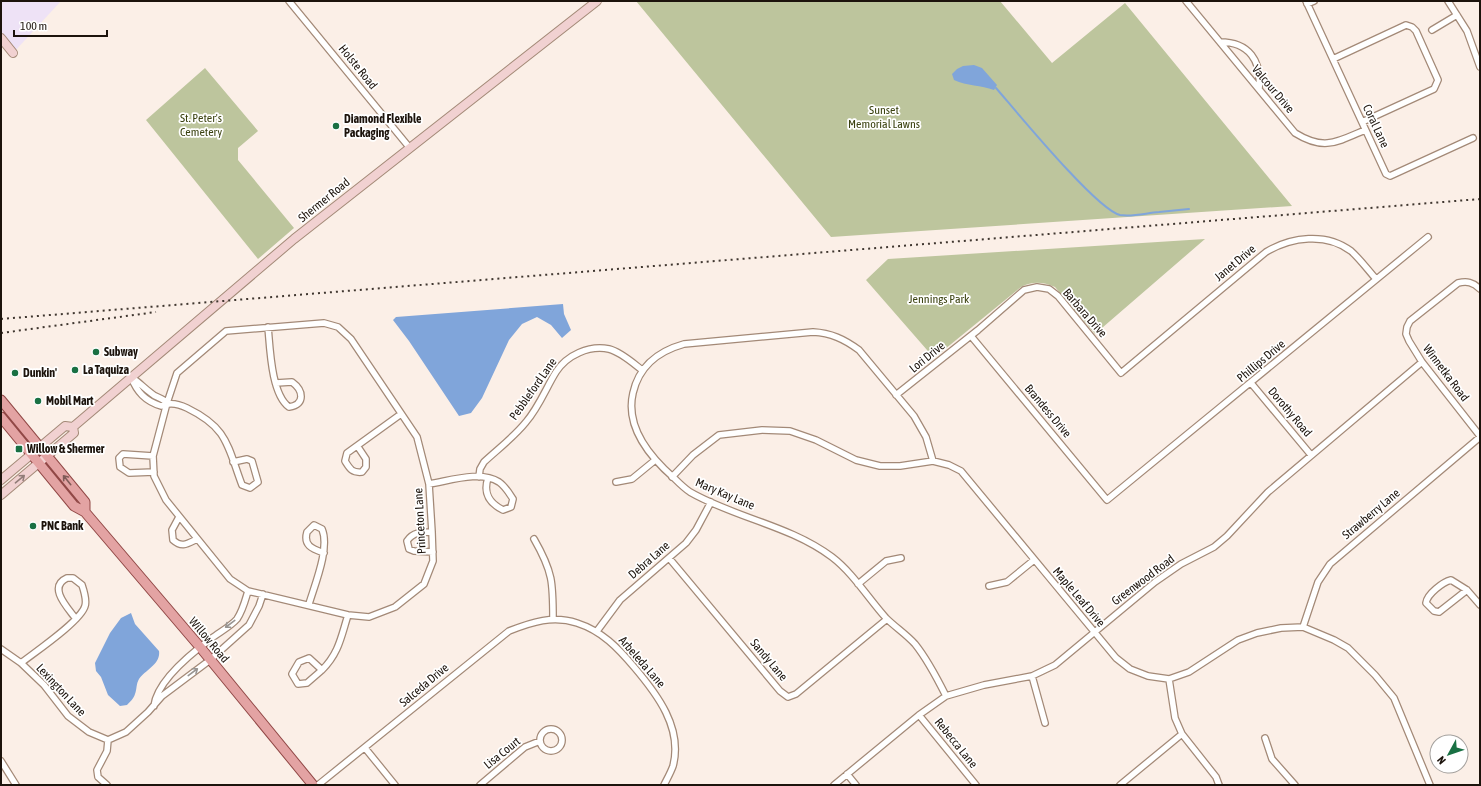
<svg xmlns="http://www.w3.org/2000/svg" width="1481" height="786" font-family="'Asap Condensed',sans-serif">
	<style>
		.commercial { fill: #eee2f6 }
		.green { fill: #bdc59d }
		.water { fill: #80a5da }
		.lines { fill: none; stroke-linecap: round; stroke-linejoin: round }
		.stream { stroke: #80a5da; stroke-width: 2 }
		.street-casing { stroke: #a38977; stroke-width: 8 }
		.secondary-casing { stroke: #a38977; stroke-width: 10 }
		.primary-casing { stroke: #914846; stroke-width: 11 }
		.street { stroke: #fff; stroke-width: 5.5 }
		.secondary { stroke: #f1d1d1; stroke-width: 8 }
		.primary { stroke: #e3a3a3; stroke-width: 9 }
		.rail { stroke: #3f362f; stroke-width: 2; stroke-dasharray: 2 4; stroke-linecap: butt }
		.oneway { stroke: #917c78 }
		.oneway2 { stroke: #805b58 }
		.oneway3 { stroke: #999592 }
		.poi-dot { fill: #197043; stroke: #fff; stroke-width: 1.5 }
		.labels { text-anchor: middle; stroke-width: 3.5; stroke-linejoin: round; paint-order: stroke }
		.street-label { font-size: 12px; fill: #1c130c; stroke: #fff }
		.park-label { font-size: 12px; fill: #3a410f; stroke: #fff }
		.poi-label { font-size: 12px; font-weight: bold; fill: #1c130c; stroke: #fff; text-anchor: start }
	</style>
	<rect width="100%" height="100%" fill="#fbefe7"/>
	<path class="commercial" d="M 1,1 L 61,1 L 13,53 L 1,38 Z"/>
	<path class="green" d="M 636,1 L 1000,1 L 1052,63 L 1125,3 L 1292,206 L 831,237 Z
		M 205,68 L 258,131 L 238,148 L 238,160 L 294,228 L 258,259 L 146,120 Z
		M 1205,239 L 1095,334 L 1055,287 C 1043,282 1033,281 1021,287 L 934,358 L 866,280 L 888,259 Z"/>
	<path class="water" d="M 974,65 L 982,68 L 997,85 L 994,90 C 981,85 967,86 954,80 L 952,74 L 957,69 L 963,66 Z
		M 563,304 L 564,314 L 571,330 L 562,338 L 551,325 L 537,317 L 522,324 L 509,340 L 482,398 L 471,413 L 459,416 L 409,341 L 393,320 L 396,317 Z
		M 131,613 L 135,624 L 159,651 C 161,664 145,670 139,679 C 136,684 137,689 135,694 C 134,698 130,702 127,705 L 120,706 L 108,695 L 101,677 L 96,671 L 95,663 L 110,633 L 121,618 Z"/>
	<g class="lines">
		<path class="stream" d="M 996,88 C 1016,111 1097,210 1120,215 C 1133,217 1146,213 1159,212 C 1169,211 1179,210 1189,209"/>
		<defs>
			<path id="street" d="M 289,1 L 409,147
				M 1186,1 L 1295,133 C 1324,151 1337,142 1365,130
				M 1306,1 L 1386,174 L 1390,176 L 1473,138
				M 1448,1 L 1467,31 L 1480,67
				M 1307,4 L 1314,1
				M 1432,30 L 1457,15
				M 1220,42 C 1249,42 1262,61 1259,89
				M 1333,59 L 1406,25 L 1412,27 L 1416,31 L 1438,80 L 1434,89 L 1362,122
				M 1480,289 C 1473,282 1467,281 1458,283 L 1410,321 L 1407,327 L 1406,334 L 1409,341 L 1422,362 L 1480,436
				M 324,323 L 338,327 L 351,339 L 417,437 L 429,484 L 432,532 L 433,561 L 424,584 L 395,607 L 369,617 L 348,615 L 248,591 L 230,579 L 166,500 L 154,476 L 153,456 L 167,403 L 177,373 L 226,331 Z
				M 268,327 C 270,347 271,394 289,407 C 306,404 303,390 292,382 L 276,383
				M 971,336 L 1107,500 L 1428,237
				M 131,377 C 137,392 145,401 161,406 C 169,402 179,404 187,408 C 228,428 227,445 242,485 L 250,488 L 258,482 L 252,461 L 247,459 L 233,462
				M 131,377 C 139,382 144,388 151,393 C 156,398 162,397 167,403
				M 1251,383 L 1311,455
				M 896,395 L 978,330 L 1024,290 L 1037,287 L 1049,289 L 1058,296 L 1121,373 L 1266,252 C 1291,237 1326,232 1351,251 C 1360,259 1368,270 1376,279
				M 358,447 L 366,459 L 366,467 L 362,472 C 352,473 350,469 345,461 L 347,453 L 401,414
				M 153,456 L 123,454 L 119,458 L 120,467 L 129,473 L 154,472
				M 933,461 L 926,437 L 914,416 L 859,350 C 844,339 831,333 813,332 L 684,344 C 659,351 639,366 633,393 C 625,427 650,457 674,478 C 679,483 684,488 690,492 C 735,518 789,525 832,557 C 853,573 868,598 886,618 C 895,627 906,634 915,644 C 927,659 937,678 946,696
				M 479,477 L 480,469 L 484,462 C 498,449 514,437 526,422 C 539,407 546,388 556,372 C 567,355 589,345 609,349 C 621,352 633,363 642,370
				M 672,477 L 693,455 L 719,435 L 762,430 L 790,431 L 816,440 L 856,460 L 880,466 L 900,466 L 933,461 L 949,465 L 961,471 L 1116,658 L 1130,669 L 1148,676 L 1169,679 L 1189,672 L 1238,640 L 1257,633 L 1281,628 L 1303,627 L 1334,640 L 1348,648 L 1375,675 L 1394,698 L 1430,785
				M 616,482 L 632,479 L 654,461
				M 429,484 C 449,481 480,470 499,482 C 505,486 509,493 513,499 L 511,507 L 503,510 C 489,503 483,493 488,478
				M 179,517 L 172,530 L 173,540 C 182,548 187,544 197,539
				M 432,532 C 421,532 413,532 407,541 L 409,549 L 414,551 L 433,552
				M 534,539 C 553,572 553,583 553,619
				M 669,558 L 780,691 L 788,697 L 796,694 L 887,619
				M 858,584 L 886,561 L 901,558
				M 989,586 L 1007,582 L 1034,560
				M 1467,590 L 1439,612 L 1434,611 L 1426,603 C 1427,594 1443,582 1451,580 L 1467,590 L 1480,605
				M 309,604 C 315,584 330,548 322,529 L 314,525 L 307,532 C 303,546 313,549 324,553
				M 1303,627 L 1318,582 L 1330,564 L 1480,437
				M 597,631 L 620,600 L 686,543 L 696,530 L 711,502
				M 1,649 L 21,663 L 44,685 L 68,716 L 89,732 L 108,740 L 107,751 L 97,770 L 98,777 L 107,785
				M 21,663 C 35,652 81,621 85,606 C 87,600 84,591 82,585 L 73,578 L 67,578 C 47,587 68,608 76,619
				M 322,670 L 307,683 L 298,684 L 292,674 L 299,662 L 309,658 L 322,670 C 339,653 341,637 348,615
				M 1032,676 L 1045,723
				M 1169,679 L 1175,718 L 1182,734 L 1216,777 L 1219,785
				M 154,706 C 157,681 193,652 212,638 C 220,632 231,626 237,619 C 243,610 245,601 248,591
				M 919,715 L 976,785
				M540 740a11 11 0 1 1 22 0a11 11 0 1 1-22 0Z
				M 1265,738 L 1272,759 L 1295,785
				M 108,740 L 126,732 L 148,712 L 162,696 L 210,660 L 249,625 L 259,606 L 263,594
				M 365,748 L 395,785
				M 1,761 L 16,785
				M 847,774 L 856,785
				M 318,785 L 509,631 C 532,622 553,615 577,623 C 602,631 618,648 634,667 C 657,694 683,728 673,766 C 671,772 667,779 664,785
				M 480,785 L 525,747 L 540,741
				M 834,785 L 919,715 L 946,696 L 984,685 L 1032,676 L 1055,665 L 1155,582 L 1181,564 L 1214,547 L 1227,536 L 1268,492 L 1422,362
				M 1120,785 L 1182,734"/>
			<path id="secondary" d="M 1,38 L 13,53
				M 1,480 L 65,426 L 73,427 L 294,239 L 597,1
				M 1,495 L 74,433 L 73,427"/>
			<path id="primary" d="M 1,400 L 85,502 L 85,512
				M 1,417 L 74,506 L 85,512 L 200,647 L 313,785"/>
		</defs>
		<use href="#street" class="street-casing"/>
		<use href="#secondary" class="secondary-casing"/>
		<use href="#primary" class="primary-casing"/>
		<use href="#street" class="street"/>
		<use href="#secondary" class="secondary"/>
		<use href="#primary" class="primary"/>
		<path class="rail" d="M 1,319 L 1480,199
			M 1,333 L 156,312"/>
	</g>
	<defs><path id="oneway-shaft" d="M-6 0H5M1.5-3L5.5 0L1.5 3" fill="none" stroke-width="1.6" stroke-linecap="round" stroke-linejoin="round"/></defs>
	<use class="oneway" href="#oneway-shaft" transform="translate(20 479) rotate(-40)"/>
	<use class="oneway2" href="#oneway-shaft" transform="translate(67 480) rotate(-129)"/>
	<g class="oneway3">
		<use href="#oneway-shaft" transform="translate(230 624) rotate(143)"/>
		<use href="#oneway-shaft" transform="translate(193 672) rotate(-37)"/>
	</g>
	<g class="poi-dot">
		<circle cx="336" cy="126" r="4"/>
		<circle cx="96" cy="352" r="4"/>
		<circle cx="75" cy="370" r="4"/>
		<circle cx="15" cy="373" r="4"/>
		<circle cx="38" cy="401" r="4"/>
		<rect x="15" y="445" width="8" height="8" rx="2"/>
		<circle cx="33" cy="526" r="4"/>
	</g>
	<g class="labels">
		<g class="street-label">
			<text transform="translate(358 67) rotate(51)" y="4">Holste Road</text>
			<text transform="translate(1273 89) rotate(50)" y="4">Valcour Drive</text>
			<text transform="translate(1376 126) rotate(65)" y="4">Coral Lane</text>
			<text transform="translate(324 200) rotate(-39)" y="4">Shermer Road</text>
			<text transform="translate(1235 263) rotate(-40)" y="4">Janet Drive</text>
			<text transform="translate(1085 313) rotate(49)" y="4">Barbara Drive</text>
			<text transform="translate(927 357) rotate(-39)" y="4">Lori Drive</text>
			<text transform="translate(1261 361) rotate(-40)" y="4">Phillips Drive</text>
			<text transform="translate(1446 373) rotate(53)" y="4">Winnetka Road</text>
			<text transform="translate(533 389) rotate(-55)" y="4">Pebbleford Lane</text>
			<text transform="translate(1048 411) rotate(50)" y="4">Brandess Drive</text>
			<text transform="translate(1290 412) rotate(50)" y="4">Dorothy Road</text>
			<text transform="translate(725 494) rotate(23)" y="4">Mary Kay Lane</text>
			<text transform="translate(1371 514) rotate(-40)" y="4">Strawberry Lane</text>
			<text transform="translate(420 521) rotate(-93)" y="4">Princeton Lane</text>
			<text transform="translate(649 560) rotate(-41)" y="4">Debra Lane</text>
			<text transform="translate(1143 580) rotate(-37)" y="4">Greenwood Road</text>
			<text transform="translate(1079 597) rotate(50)" y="4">Maple Leaf Drive</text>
			<text transform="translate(209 640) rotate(50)" y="4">Willow Road</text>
			<text transform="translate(769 660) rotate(50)" y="4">Sandy Lane</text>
			<text transform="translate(642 662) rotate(49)" y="4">Arbeleda Lane</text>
			<text transform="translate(424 685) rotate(-40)" y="4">Salceda Drive</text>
			<text transform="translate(61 690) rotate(47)" y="4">Lexington Lane</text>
			<text transform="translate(956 743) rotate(51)" y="4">Rebecca Lane</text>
			<text transform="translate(502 753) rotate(-39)" y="4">Lisa Court</text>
		</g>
		<g class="park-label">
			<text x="884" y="114">Sunset<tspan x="884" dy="14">Memorial Lawns</tspan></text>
			<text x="201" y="122">St. Peter's<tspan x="201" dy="14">Cemetery</tspan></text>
			<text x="939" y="303">Jennings Park</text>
		</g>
		<g class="poi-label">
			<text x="344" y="123">Diamond Flexible<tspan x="344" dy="14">Packaging</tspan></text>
			<text x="104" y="356">Subway</text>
			<text x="83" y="374">La Taquiza</text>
			<text x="23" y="377">Dunkin'</text>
			<text x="46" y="405">Mobil Mart</text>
			<text x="27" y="453">Willow &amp; Shermer</text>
			<text x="41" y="530">PNC Bank</text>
		</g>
	</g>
	<rect width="1481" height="786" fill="none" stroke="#1c130c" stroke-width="4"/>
	<g transform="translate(1449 754) rotate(230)"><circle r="19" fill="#ffffff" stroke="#a4a19e"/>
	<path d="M0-3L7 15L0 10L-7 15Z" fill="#197043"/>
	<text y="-6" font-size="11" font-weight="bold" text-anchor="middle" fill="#1c130c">N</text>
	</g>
	<path d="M14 30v6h93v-6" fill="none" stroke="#1c130c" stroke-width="2"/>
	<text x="20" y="30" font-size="12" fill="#1c130c" stroke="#ffffff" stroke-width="3" paint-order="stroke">100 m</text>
</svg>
